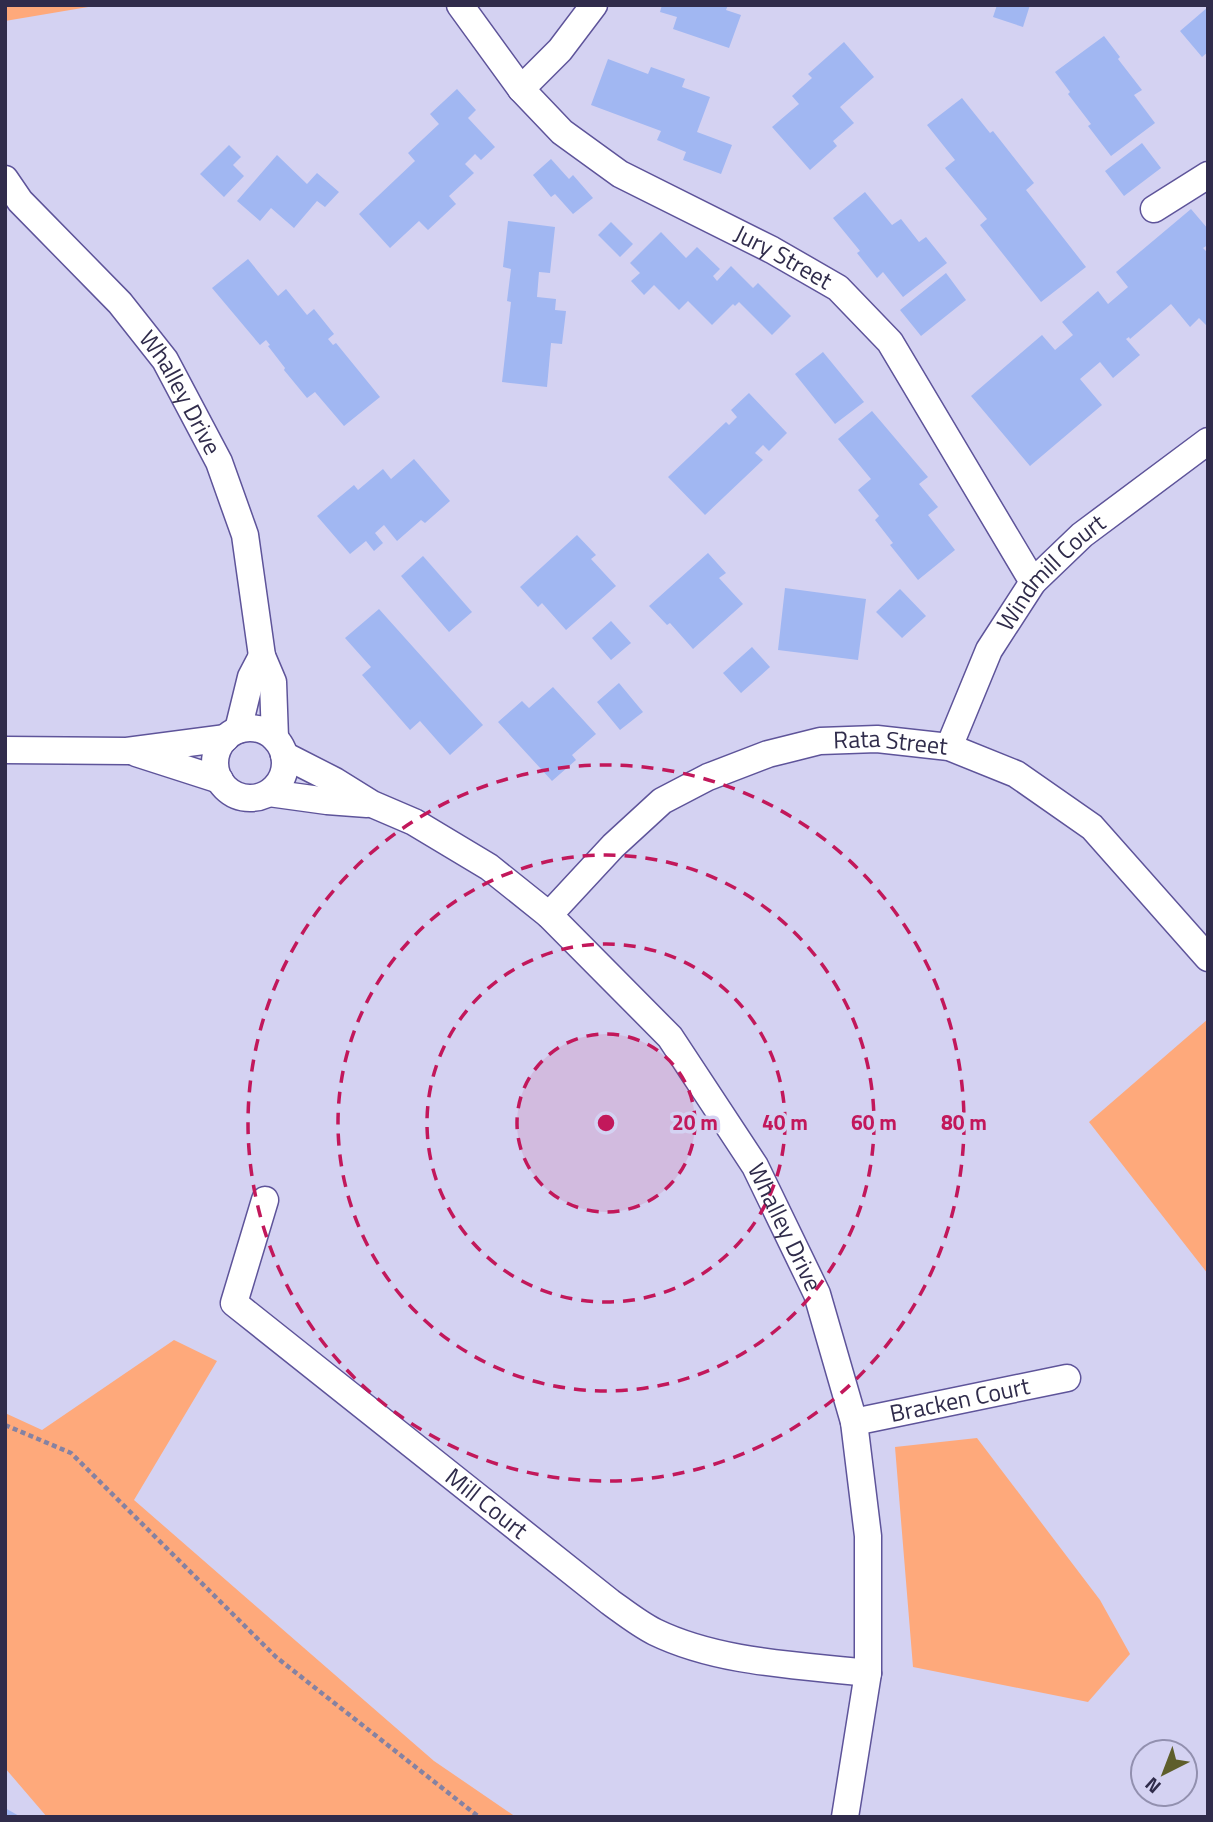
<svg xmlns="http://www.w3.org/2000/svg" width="1213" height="1822" font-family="'Titillium Web',sans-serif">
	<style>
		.green { fill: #fea97b }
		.building { fill: #a1b7f2 }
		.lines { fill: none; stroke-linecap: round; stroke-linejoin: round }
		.street-casing { stroke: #5e549a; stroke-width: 29 }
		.path { stroke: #8582a2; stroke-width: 4.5; stroke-dasharray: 5 3.5; stroke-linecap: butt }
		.street { stroke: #fff; stroke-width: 26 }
		.ring { fill: none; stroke: #c2185b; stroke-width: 3.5; stroke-dasharray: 12 9 }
		.labels { text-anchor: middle; stroke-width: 7; stroke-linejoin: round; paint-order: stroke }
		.street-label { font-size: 24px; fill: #302c4b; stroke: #d4d2f2 }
		.centre { fill: #c2185b; stroke: #d4d2f2; stroke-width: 3.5 }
		.ring-label { font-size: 21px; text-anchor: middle; font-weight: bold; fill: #c2185b; stroke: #d4d2f2; stroke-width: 7; stroke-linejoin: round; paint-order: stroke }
	</style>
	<rect width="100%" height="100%" fill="#d4d2f2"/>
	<path class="green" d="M 5,5 L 100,5 L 5,21 Z
		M 1208,1019 L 1208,1274 L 1089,1122 Z
		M 174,1340 L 217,1361 L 134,1500 L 434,1761 L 516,1817 L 47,1817 L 5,1768 L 5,1413 L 42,1430 Z
		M 977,1438 L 1100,1600 L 1130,1654 L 1088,1702 L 913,1667 L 895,1447 Z"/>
	<path class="building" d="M 662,5 L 728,5 L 726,10 L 741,15 L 729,48 L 673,29 L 677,17 L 660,12 Z
		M 997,5 L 1030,5 L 1023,27 L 993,17 Z
		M 1208,7 L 1208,52 L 1202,57 L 1180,31 Z
		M 1104,36 L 1120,57 L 1118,59 L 1142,90 L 1134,95 L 1155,123 L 1111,156 L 1088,126 L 1091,124 L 1068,94 L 1070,92 L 1055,72 Z
		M 844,42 L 874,77 L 840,107 L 854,123 L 833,141 L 837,146 L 810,170 L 772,127 L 799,104 L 792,96 L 812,78 L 808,74 Z
		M 608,59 L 648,74 L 651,67 L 685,79 L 682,87 L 710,97 L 697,132 L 732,145 L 721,174 L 683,160 L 686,152 L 657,140 L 661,131 L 591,105 Z
		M 457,89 L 476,110 L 468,118 L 495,147 L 481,160 L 475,154 L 465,164 L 474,173 L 449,196 L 456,204 L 428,230 L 419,221 L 390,248 L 359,214 L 415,161 L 408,153 L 439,124 L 430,114 Z
		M 962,98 L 990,133 L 993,131 L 1034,183 L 1026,190 L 1086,267 L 1041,302 L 980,225 L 987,219 L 945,168 L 955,160 L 927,125 Z
		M 1142,143 L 1161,168 L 1124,196 L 1105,171 Z
		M 229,145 L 241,157 L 233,165 L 244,176 L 224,197 L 200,174 Z
		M 277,155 L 307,184 L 317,173 L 339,192 L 325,207 L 317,201 L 294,228 L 271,208 L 260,221 L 237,201 Z
		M 551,159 L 569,179 L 573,175 L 593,198 L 573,214 L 555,194 L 551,197 L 533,175 Z
		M 865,192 L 892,225 L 901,219 L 919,242 L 926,237 L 947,263 L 903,297 L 883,272 L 877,278 L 857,253 L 860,251 L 833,218 Z
		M 1191,209 L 1208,229 L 1208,245 L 1203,248 L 1208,253 L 1208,327 L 1199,318 L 1190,327 L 1171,304 L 1130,339 L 1129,337 L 1126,339 L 1140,355 L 1113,378 L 1100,362 L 1080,379 L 1102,405 L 1030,466 L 971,396 L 1042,335 L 1055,350 L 1073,335 L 1062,322 L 1098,291 L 1108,304 L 1128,287 L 1116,272 Z
		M 508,221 L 555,227 L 550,273 L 539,272 L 537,297 L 556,299 L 555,310 L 566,311 L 562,344 L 551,343 L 547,387 L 502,382 L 511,302 L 507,301 L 511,269 L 503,267 Z
		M 611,222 L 633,244 L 620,257 L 598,235 Z
		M 661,232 L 686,258 L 697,247 L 720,269 L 713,276 L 717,281 L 731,266 L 753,288 L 758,283 L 791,316 L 772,335 L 739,302 L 735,306 L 733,304 L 712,325 L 688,301 L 679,310 L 654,285 L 644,295 L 631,281 L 640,273 L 630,263 Z
		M 248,259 L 278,296 L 286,289 L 307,315 L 314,309 L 334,334 L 328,339 L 333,345 L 336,343 L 380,397 L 344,426 L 315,392 L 307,398 L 284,370 L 285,368 L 268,346 L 270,345 L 266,340 L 260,345 L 212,288 Z
		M 946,273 L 966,300 L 921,336 L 900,310 Z
		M 823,352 L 864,402 L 835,424 L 795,374 Z
		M 749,393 L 787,433 L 769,451 L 763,445 L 755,453 L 763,460 L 705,515 L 668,477 L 726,422 L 729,425 L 737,417 L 731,410 Z
		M 872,411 L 928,477 L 919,484 L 938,507 L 928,515 L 955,550 L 918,580 L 890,545 L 893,543 L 875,520 L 879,516 L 858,490 L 871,479 L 838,439 Z
		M 414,459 L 450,501 L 425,523 L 421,520 L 397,541 L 384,525 L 375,533 L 383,543 L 374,551 L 366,541 L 350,554 L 317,516 L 354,485 L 358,490 L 383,469 L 391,479 Z
		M 577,535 L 596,555 L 591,559 L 616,586 L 566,630 L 542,603 L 538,607 L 520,587 Z
		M 708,553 L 726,573 L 719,578 L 743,604 L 693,649 L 670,623 L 667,625 L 649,606 Z
		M 423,556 L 472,612 L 449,632 L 401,576 Z
		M 785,588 L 866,599 L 858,660 L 778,650 Z
		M 900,589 L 926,616 L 902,638 L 876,612 Z
		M 379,609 L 483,725 L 450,755 L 420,721 L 410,730 L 362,675 L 371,667 L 345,638 Z
		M 611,621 L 631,643 L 611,660 L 592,638 Z
		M 752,647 L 770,667 L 741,693 L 723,673 Z
		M 619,683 L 643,712 L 620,730 L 597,702 Z
		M 553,687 L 596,734 L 572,755 L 576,760 L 552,781 L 498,722 L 522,701 L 529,708 Z
		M 5,1808 L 21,1817 L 5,1817 Z"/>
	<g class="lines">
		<defs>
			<g id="street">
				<path id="s1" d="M 460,5 L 521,89 L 562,132 L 620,174 L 772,250 L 838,288 L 890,342 L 1033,582"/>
				<path d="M 521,89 L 560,50 L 594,5"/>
				<path id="s2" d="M 5,179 L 20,201 L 120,303 L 165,360 L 219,462 L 245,535 L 262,656 L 273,682 L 275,738"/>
				<path d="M 1154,209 L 1208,175"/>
				<circle cx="250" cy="763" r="35"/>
				<path d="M 238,730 L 251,677 L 262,656"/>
				<path id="s3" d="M 949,747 L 989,650 L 1033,582 L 1082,535 L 1208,441"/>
				<path d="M 5,750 L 127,751 L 226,738"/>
				<path d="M 136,753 L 220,780"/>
				<path id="s4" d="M 284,755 L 335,781 L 372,804 L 414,822 L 489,867 L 549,915 L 670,1037 L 755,1166 L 817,1294 L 854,1422 L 868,1536 L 868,1673 L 845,1817"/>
				<path d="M 269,793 L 327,801 L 367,804"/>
				<path id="s5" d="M 549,915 L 613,846 L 662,801 L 708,777 L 768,754 L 820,741 L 877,739 L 949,747 L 1016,774 L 1092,827 L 1208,958"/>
				<path id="s6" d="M 265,1200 L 234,1303 L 610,1602 C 624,1612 639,1624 655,1632 C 719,1663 798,1665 868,1673"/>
				<path id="s7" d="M 854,1422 L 1067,1378"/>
			</g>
		</defs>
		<use href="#street" class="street-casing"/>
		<path class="path" d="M 5,1425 L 71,1453 L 276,1657 L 479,1817"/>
		<use href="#street" class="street"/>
	</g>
	<circle cx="606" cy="1123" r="89" fill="#c2185b" fill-opacity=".12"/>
	<g class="ring">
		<circle cx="606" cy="1123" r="89"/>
		<circle cx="606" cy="1123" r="179"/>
		<circle cx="606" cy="1123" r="268"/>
		<circle cx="606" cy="1123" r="358"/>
	</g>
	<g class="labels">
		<g class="street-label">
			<text dy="8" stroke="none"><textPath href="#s1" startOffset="418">Jury Street</textPath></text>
			<text dy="8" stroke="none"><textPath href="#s2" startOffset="278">Whalley Drive</textPath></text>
			<text dy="8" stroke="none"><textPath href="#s3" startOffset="205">Windmill Court</textPath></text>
			<text dy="8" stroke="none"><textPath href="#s5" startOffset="401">Rata Street</textPath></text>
			<text dy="8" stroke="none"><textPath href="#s4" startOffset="705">Whalley Drive</textPath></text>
			<text dy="8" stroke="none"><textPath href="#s7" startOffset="108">Bracken Court</textPath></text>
			<text dy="8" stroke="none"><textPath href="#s6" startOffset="430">Mill Court</textPath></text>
		</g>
	</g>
	<circle cx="606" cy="1123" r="10" class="centre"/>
	<g class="ring-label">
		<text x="695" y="1130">20 m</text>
		<text x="785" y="1130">40 m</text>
		<text x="874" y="1130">60 m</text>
		<text x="964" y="1130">80 m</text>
	</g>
	<rect width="1213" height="1822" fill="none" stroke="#302c4b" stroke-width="14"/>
	<g transform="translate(1164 1773) rotate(222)"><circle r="33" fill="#d4d2f2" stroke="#9290af" stroke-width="2"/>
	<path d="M0-5L12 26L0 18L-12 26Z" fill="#5e5e2b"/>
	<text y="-10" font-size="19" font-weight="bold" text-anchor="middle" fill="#302c4b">N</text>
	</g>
</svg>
